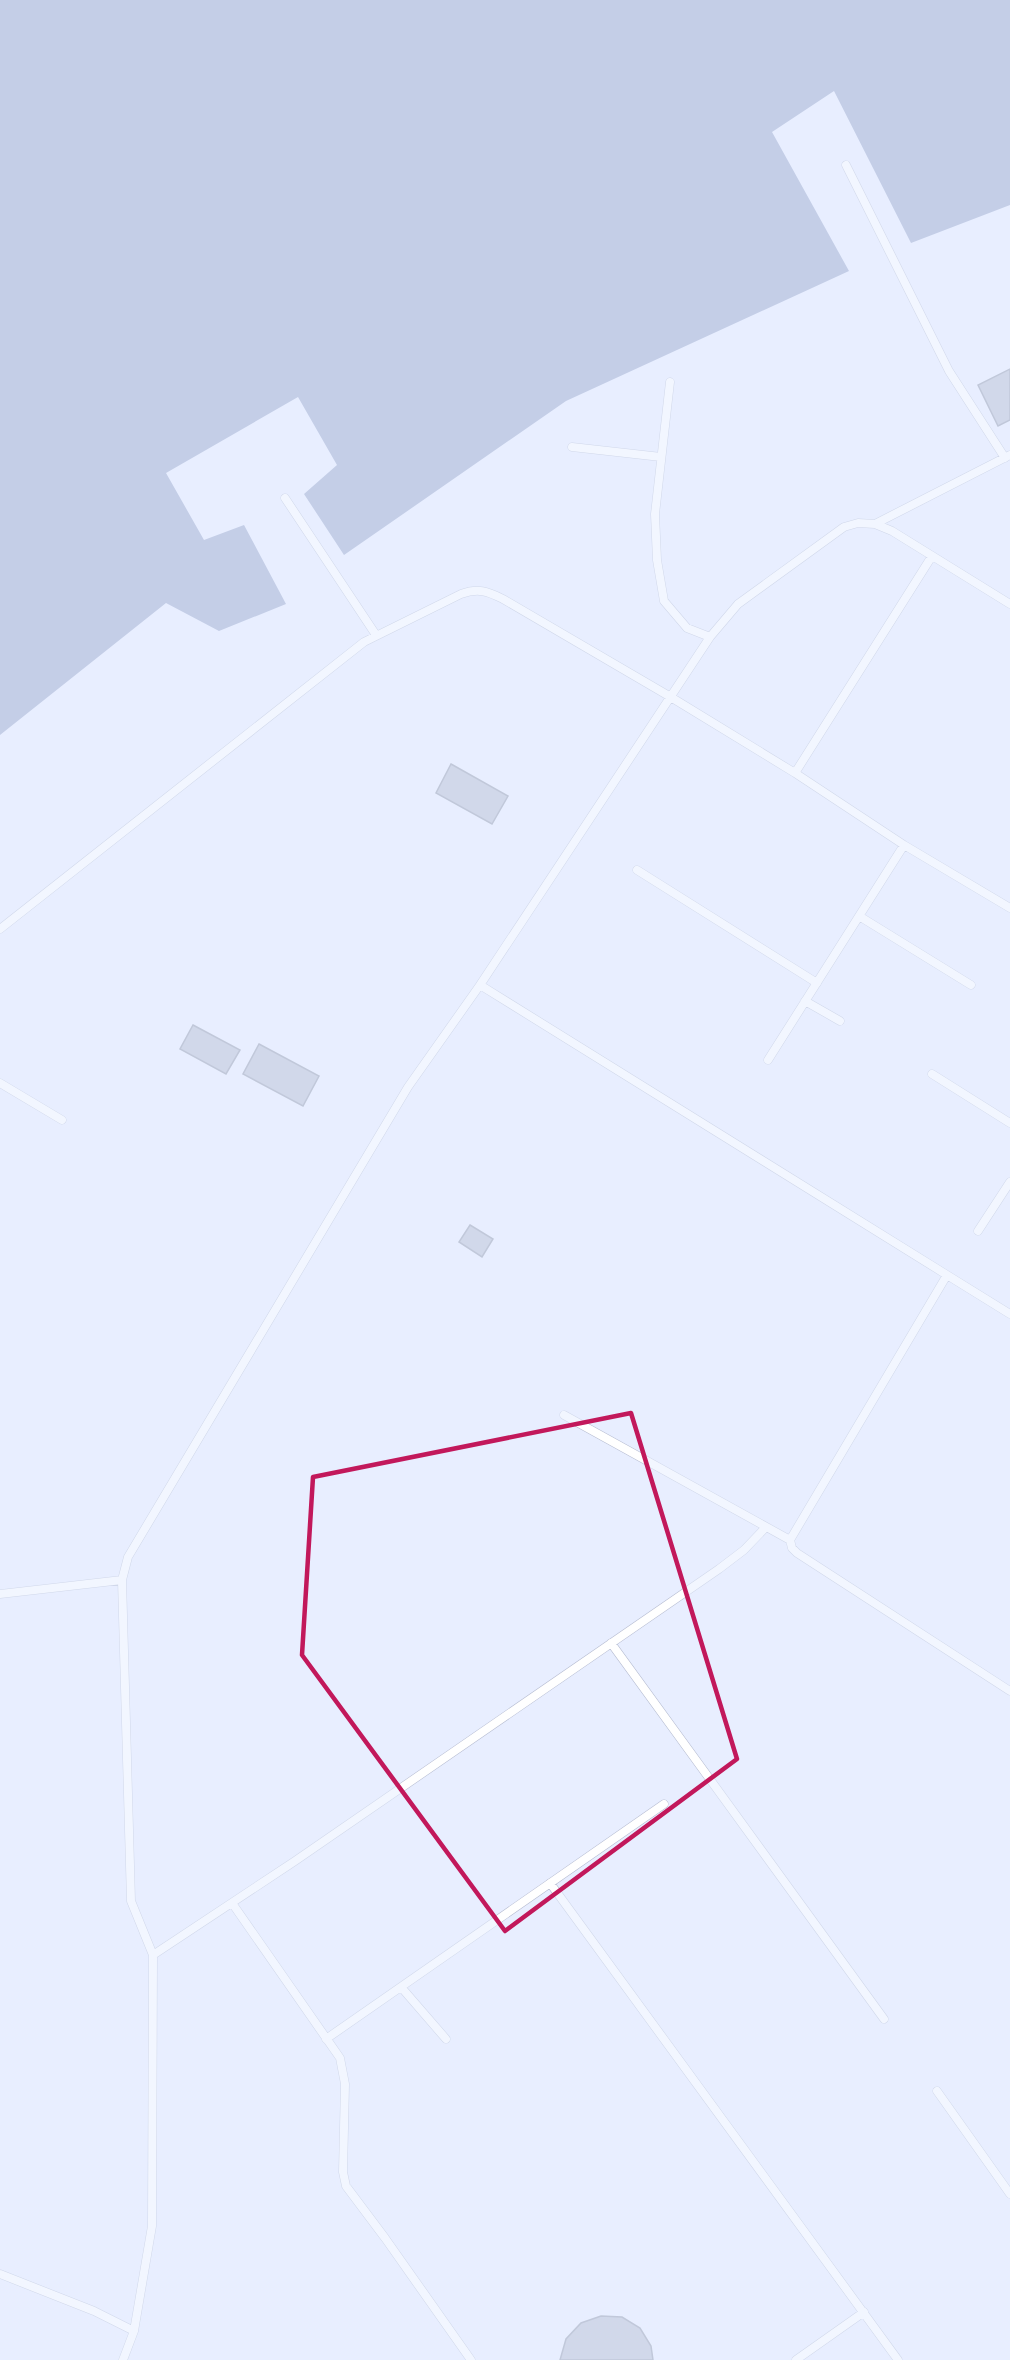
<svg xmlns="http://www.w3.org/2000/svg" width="1010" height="2360" font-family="Lato,sans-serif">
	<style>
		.water { fill: #9aa6ca }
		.building { fill: #b5bcd0; stroke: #939aad; stroke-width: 1.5 }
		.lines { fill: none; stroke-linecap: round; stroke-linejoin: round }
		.service-casing { stroke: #b6bcd1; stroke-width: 9 }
		.service { stroke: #fff; stroke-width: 8 }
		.marked { fill: none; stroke: #c2185b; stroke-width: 4.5; stroke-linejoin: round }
	</style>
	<rect width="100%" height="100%" fill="#e8eeff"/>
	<path class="water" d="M 0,0 L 1010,0 L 1010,205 L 911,243 L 834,91 L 772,132 L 849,271 L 566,401 L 344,555 L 304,494 L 337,465 L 298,397 L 166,473 L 204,540 L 244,525 L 286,604 L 219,631 L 166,603 L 0,735 Z"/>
	<path class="building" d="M 1010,369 L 1010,420 L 998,426 L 978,385 Z
		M 451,764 L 508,796 L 492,824 L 436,793 Z
		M 193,1025 L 240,1050 L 226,1074 L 180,1049 Z
		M 259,1044 L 319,1076 L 303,1106 L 243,1074 Z
		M 470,1225 L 493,1239 L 482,1257 L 459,1242 Z
		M 601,2316 L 622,2317 L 640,2328 L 651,2346 L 653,2360 L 560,2360 L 566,2339 L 581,2323 Z"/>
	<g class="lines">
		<defs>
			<path id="service" d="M 846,165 L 949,371 L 1005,458
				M 670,382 L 655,514 L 657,560 L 664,601 L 687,628 L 710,637
				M 572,447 L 661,457
				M 285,498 L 376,635
				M 875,524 L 1010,455
				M 795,773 L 932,556
				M 637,870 L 817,983
				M 859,916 L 971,985
				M 0,929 L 364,642 L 461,594 C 478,588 487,591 503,599 L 669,696 L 795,773 L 904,845 L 1010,908
				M 480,985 L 947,1275 L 790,1540 L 792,1548 L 797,1553 L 1010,1691
				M 805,1001 L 840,1021
				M 768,1060 L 904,845
				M 932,1074 L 1010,1123
				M 0,1083 L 62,1120
				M 978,1231 L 1010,1182
				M 947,1275 L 1010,1314
				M 564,1415 L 790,1540
				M 0,1594 L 122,1580
				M 611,1643 L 884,2019
				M 550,1883 L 898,2360
				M 232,1903 L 340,2058 L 345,2084 L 343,2172 L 346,2186 L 385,2238 L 471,2360
				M 153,1955 L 295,1861 L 719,1569 L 744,1550 L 766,1527
				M 401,1987 L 446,2039
				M 326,2039 L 664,1804
				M 937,2091 L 1010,2194
				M 0,2274 L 94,2311 L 134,2331
				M 123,2360 L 134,2331 L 152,2226 L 153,1955 L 131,1901 L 122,1580 L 128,1557 L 408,1087 L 480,985 L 710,637 L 738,604 L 844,527 L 858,523 L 875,524 L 892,531 L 1010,604
				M 796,2360 L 864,2312"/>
		</defs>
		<use href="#service" class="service-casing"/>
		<use href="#service" class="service"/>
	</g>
	<path d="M0 0H1010V2360H0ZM 631,1413 L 737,1759 L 505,1931 L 302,1655 L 313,1477 Z" fill="#e8eeff" fill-opacity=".55" fill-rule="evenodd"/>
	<path class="marked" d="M 631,1413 L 737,1759 L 505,1931 L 302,1655 L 313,1477 Z"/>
</svg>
